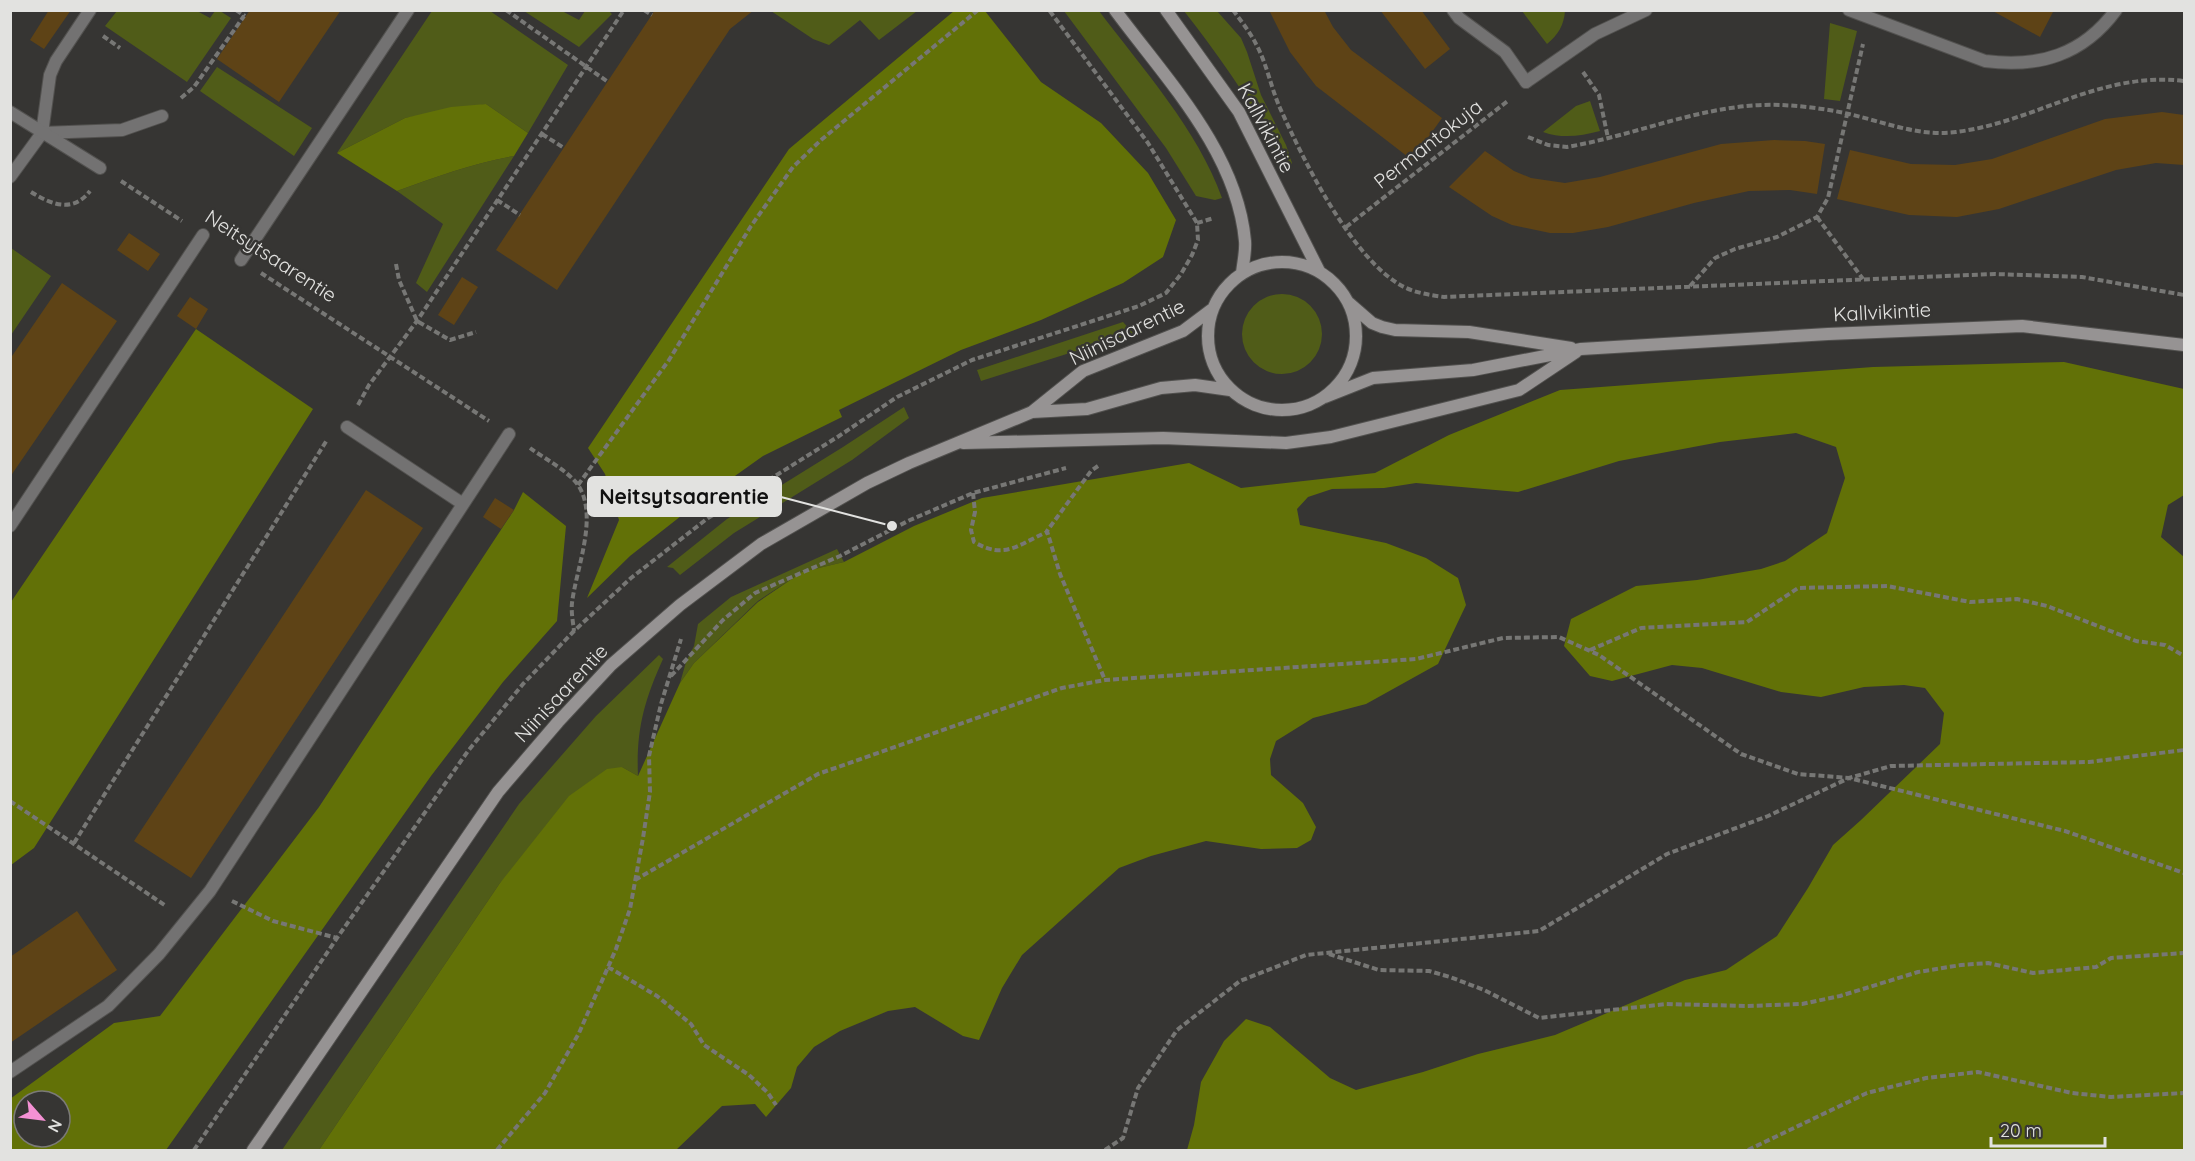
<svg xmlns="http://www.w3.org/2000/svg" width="2195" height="1161" font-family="Quicksand,sans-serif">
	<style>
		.green { fill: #505c18 }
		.forest { fill: #627107; fill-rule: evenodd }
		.building { fill: #5e4316 }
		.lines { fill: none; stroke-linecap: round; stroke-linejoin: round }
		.lane-casing { stroke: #52514f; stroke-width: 14 }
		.street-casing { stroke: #52514f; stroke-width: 14 }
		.secondary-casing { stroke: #52514f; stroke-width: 14 }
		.path { stroke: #777775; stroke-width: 4; stroke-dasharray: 6 3; stroke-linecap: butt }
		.lane { stroke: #737272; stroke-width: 12 }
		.street { stroke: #737272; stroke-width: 12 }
		.secondary { stroke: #969393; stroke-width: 12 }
		.labels { text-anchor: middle; stroke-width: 5; stroke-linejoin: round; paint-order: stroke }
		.street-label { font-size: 20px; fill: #e2e2e0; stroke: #363533 }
		.leader { fill: none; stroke: #e2e2e0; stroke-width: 2 }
		.callout-dot { fill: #e2e2e0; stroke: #363533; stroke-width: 2 }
		.callout { fill: #e2e2e0; stroke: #e2e2e0; stroke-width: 2 }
		.callout-label { font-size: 21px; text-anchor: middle; font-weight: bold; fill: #111 }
	</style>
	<rect width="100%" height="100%" fill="#363533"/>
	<path class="green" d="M 117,11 L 197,11 L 210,18 L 215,11 L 220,11 L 231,18 L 187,82 L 105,26 Z
		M 432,11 L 490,11 L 568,65 L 528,133 L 486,104 L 405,118 L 337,153 Z
		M 524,11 L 562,11 L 579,20 L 585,11 L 609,11 L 612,14 L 579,47 Z
		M 771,11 L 917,11 L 879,40 L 860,20 L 829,45 L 813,39 Z
		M 1064,11 L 1099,11 C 1142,68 1198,130 1222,198 L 1215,200 L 1196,196 L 1166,148 Z
		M 1184,11 L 1217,11 L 1241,38 L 1247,52 L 1261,95 L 1286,145 L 1292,163 L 1291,169 L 1287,171 C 1259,112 1223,61 1184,11 Z
		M 1565,11 C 1564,25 1558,35 1547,44 L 1522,11 Z
		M 1830,23 L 1857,31 L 1840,101 L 1824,99 Z
		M 217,67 L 312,128 L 294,156 L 200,91 Z
		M 1590,101 L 1600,131 C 1580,136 1563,139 1543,132 L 1576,106 Z
		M 514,156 L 427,292 L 416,283 L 443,224 L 397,191 C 435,177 474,163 514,156 Z
		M 11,248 L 51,276 L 11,335 Z
		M1242 334a40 40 0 1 1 80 0a40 40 0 1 1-80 0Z
		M 1123,322 L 1133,333 L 981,381 L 977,370 Z
		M 904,407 L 909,418 L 852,460 L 734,533 L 680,575 L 673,568 L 667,567 L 727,519 L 843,447 Z
		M 837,549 L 844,562 L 802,572 L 758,601 L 694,663 L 680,683 L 686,662 L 694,646 L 698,624 L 731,597 Z
		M 659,655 L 663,659 C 644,701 636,730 638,776 L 622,767 L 500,883 L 319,1150 L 282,1150 L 519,804 L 596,716 Z"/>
	<path class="forest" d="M 954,11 L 985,11 L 1041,82 L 1101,123 L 1148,173 L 1176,220 L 1163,257 L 1123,283 L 1041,320 L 961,350 L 839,410 L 842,417 L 763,456 L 704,498 L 630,556 L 587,598 L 619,520 L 605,474 L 588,448 L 789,149 Z
		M 486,104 L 528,133 L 514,156 C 474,163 435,177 397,191 L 337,153 L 405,118 L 451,107 Z
		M 196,329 L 313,409 L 34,848 L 11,865 L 11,602 Z
		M 2064,362 L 2184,389 L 2184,495 L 2168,505 L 2161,537 L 2184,557 L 2184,1150 L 1187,1150 L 1194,1125 L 1201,1082 L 1224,1041 L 1246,1019 L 1270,1027 L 1330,1078 L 1356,1090 L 1423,1072 L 1478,1054 L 1555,1035 L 1685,980 L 1726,970 L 1777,936 L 1808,888 L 1833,845 L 1861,820 L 1940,744 L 1944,713 L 1925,688 L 1904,685 L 1864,687 L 1821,697 L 1781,692 L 1702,668 L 1672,665 L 1612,681 L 1590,676 L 1564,646 L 1571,619 L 1636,586 L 1697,580 L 1761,569 L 1785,561 L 1827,533 L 1845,478 L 1836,447 L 1796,433 L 1720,442 L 1619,461 L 1518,492 L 1416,483 L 1384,488 L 1332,489 L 1308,497 L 1297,509 L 1300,525 L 1386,543 L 1426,558 L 1458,578 L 1466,605 L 1438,664 L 1366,704 L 1313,718 L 1276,741 L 1270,759 L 1271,775 L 1303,803 L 1316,827 L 1311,840 L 1297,848 L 1261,849 L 1206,841 L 1151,856 L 1119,868 L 1022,955 L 1002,988 L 979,1040 L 963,1036 L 915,1007 L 888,1011 L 840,1031 L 814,1047 L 797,1067 L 791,1088 L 766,1117 L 755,1104 L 722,1106 L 676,1150 L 319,1150 L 500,883 L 569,796 L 607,769 L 622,767 L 638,776 L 680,683 L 694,663 L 758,602 L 802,572 L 844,562 L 914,526 L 982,498 L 1189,463 L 1241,488 L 1375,473 L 1449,435 L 1560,390 L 1873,367 Z
		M 523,492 L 566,526 L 557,621 L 503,682 L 431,776 L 166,1150 L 11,1150 L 10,1099 L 114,1023 L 160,1016 L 319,807 L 514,510 ZM 24,1101 L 60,1101 L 60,1137 L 24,1137 Z"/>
	<path class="building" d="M 49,10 L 71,10 L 44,49 L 30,40 Z
		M 250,10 L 341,10 L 279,102 L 217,59 Z
		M 655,10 L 754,10 L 730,29 L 557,290 L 496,250 Z
		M 1269,10 L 1324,10 L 1333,27 L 1351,50 L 1442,118 L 1412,160 L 1316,86 L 1290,52 Z
		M 1380,10 L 1421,10 L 1450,49 L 1425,69 Z
		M 1991,10 L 2054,10 L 2040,37 Z
		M 2162,112 L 2184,115 L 2184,165 L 2156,163 L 2116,170 L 1999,209 L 1957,217 L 1909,215 L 1837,199 L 1850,150 L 1911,164 L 1955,165 L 1992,159 L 2105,119 Z
		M 1774,140 L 1805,141 L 1825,144 L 1817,194 L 1790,190 L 1749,191 L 1694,203 L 1608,227 L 1573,233 L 1550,233 L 1512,225 L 1492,216 L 1449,187 L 1485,151 L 1514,171 L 1531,178 L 1565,183 L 1600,177 L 1721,144 Z
		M 129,233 L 160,254 L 148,271 L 117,250 Z
		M 462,277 L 478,287 L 454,325 L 438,315 Z
		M 62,283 L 117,321 L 10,477 L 10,359 Z
		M 190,297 L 208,309 L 196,329 L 177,316 Z
		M 366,490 L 423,528 L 191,878 L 134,841 Z
		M 495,498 L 514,510 L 501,529 L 483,517 Z
		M 77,911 L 117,970 L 10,1043 L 10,957 Z"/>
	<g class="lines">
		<defs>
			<path id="lane" d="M 1849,10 L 1985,61 C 2039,68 2083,55 2116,10
				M 1526,82 L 1595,34 L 1646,10
				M 42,133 L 122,130 L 162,116
				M 10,177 L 42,133 L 50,75 L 56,61 L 90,10
				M 241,260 L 408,10
				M 347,427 L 463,504
				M 10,526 L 203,235
				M 10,1072 L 108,1006 L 159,954 L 210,891 L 509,434"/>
			<path id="street" d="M 1453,10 L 1459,18 L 1505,52 L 1526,82
				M 10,112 L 100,168"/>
			<path id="secondary" d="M 1115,10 C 1166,79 1237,152 1245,241 C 1246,251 1243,263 1242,273
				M 1166,10 L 1239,112 L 1319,271
				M1208 336a74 74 0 1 1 148 0a74 74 0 1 1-148 0Z
				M 1349,303 L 1372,323 L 1382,327 L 1395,330 L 1469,332 L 1571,348
				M 1325,397 L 1373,378 L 1473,370 L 1581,349 L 1828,334 L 2022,326 L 2184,345
				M 1032,412 L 1087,409 L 1161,388 L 1195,385 L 1230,390
				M 963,443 L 1163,438 L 1286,443 L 1331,437 L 1519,390 L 1576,352
				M 253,1150 L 498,792 L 558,722 L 611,665 L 680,605 L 761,544 L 867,483 L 909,463 L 1032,412 L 1083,371 L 1183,331 L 1211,310"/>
		</defs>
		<use href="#lane" class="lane-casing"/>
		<use href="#street" class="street-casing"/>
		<use href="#secondary" class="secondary-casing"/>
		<path class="path" d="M 236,10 L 245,16
			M 506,10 L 608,82
			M 644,10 L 652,15
			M 1233,10 C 1241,21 1250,32 1256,44 C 1267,64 1271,88 1280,108 C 1304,161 1352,260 1404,287 C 1416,293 1430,295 1444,297 L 1995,274 L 2082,277 L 2184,295
			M 103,36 L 120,48
			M 1583,72 L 1599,95 L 1608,138
			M 181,98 L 194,87 L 244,16
			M 542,134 L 564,148
			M 1528,137 L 1548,145 L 1567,147 C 1638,135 1708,102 1781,105 C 1803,106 1827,109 1849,114 C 1884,122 1919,137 1956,132 C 2036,122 2099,71 2184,81
			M 121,181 L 182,221
			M 31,192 C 52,205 73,213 90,191
			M 497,200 L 520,215
			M 1817,217 L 1863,279
			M 1197,223 L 1214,218
			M 1346,227 L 1509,100
			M 396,264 L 399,280 L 417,321 L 450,340 L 476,332
			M 261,273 L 489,421
			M 1690,286 L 1715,258 L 1735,249 L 1777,237 L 1817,217 L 1828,198 L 1863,44
			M 358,405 L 369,385 L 417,321 L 624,10
			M 530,448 C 545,459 567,470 578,485 C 599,516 576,569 572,603 C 571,612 573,622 574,631
			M 1098,466 L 1091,471 L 1047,531 L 1060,574 L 1105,680
			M 578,485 L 669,360 L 751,226 L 793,167 L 821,140 L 978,10
			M 973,493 L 975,512 L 971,530 L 974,542 C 1005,560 1017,545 1047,532
			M 1590,650 L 1641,628 L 1747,622 L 1798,588 L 1887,586 L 1970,602 L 2017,599 L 2047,606 L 2136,641 L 2165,645 L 2184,656
			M 671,676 L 723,620 L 755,593 L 840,556 L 910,520 L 973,493 L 1066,468
			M 10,801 L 166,906
			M 74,843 L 327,440
			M 635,880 L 818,774 L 1062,688 L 1105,680 L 1416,659 L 1503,638 L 1559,637 L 1599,655 L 1741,754 L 1798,774 L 1849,778 L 2065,831 L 2184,873
			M 232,901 L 273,921 L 337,938
			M 1329,954 L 1379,970 L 1429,971 L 1450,977 L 1484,990 L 1539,1018 L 1666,1004 L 1747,1006 L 1802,1004 L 1840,996 L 1918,972 L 1961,965 L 1988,963 L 2033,973 L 2096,967 L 2111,958 L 2184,953
			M 608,967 L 657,996 L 691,1024 L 704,1045 L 749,1075 L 768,1093 L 776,1105
			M 194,1150 L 337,938 L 468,751 L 523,684 L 574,631 L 631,578 L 708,518 L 839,436 L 897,397 L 972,360 L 1139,306 L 1166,293 L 1181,274 L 1192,255 L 1198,240 L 1197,223 L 1148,143 L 1049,10
			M 497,1150 L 545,1093 L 579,1033 L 616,949 L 630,909 L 643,838 L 650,792 L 649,756 L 661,704 L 681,639
			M 1105,1150 L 1123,1138 L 1138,1088 L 1177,1030 L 1240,981 L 1306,955 L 1539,931 L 1667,854 L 1768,816 L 1849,778 L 1891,766 L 2089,762 L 2184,750
			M 1748,1150 L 1867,1093 L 1926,1078 L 1978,1072 L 2072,1093 L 2111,1097 L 2184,1093"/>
		<use href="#lane" class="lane"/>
		<use href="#street" class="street"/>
		<use href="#secondary" class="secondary"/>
	</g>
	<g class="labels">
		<g class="street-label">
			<text transform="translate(1266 128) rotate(62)" y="7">Kallvikintie</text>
			<text transform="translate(1428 144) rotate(-38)" y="7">Permantokuja</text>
			<text transform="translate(271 256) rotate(33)" y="7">Neitsytsaarentie</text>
			<text transform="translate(1882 312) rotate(-3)" y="7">Kallvikintie</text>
			<text transform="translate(1127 332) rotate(-26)" y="7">Niinisaarentie</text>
			<text transform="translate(561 693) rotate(-47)" y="7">Niinisaarentie</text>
		</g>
	</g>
	<path class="leader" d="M892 526L781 497"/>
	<circle class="callout-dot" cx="892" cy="526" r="6"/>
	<rect class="callout" x="588" y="477" width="193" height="39" rx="6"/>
	<g class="callout-label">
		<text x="684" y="504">Neitsytsaarentie</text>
	</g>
	<rect width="2195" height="1161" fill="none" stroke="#e2e2e0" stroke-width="24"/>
	<g transform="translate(42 1119) rotate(118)"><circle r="28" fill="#363533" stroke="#7b7a78" stroke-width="1.5"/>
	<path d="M0-4.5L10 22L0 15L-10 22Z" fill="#f491d4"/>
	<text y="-9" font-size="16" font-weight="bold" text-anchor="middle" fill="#e2e2e0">N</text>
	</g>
	<path d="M1991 1137v9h114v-9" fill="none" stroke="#e2e2e0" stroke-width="3"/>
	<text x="2000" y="1137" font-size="18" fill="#e2e2e0" stroke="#363533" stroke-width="4.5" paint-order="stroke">20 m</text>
</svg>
